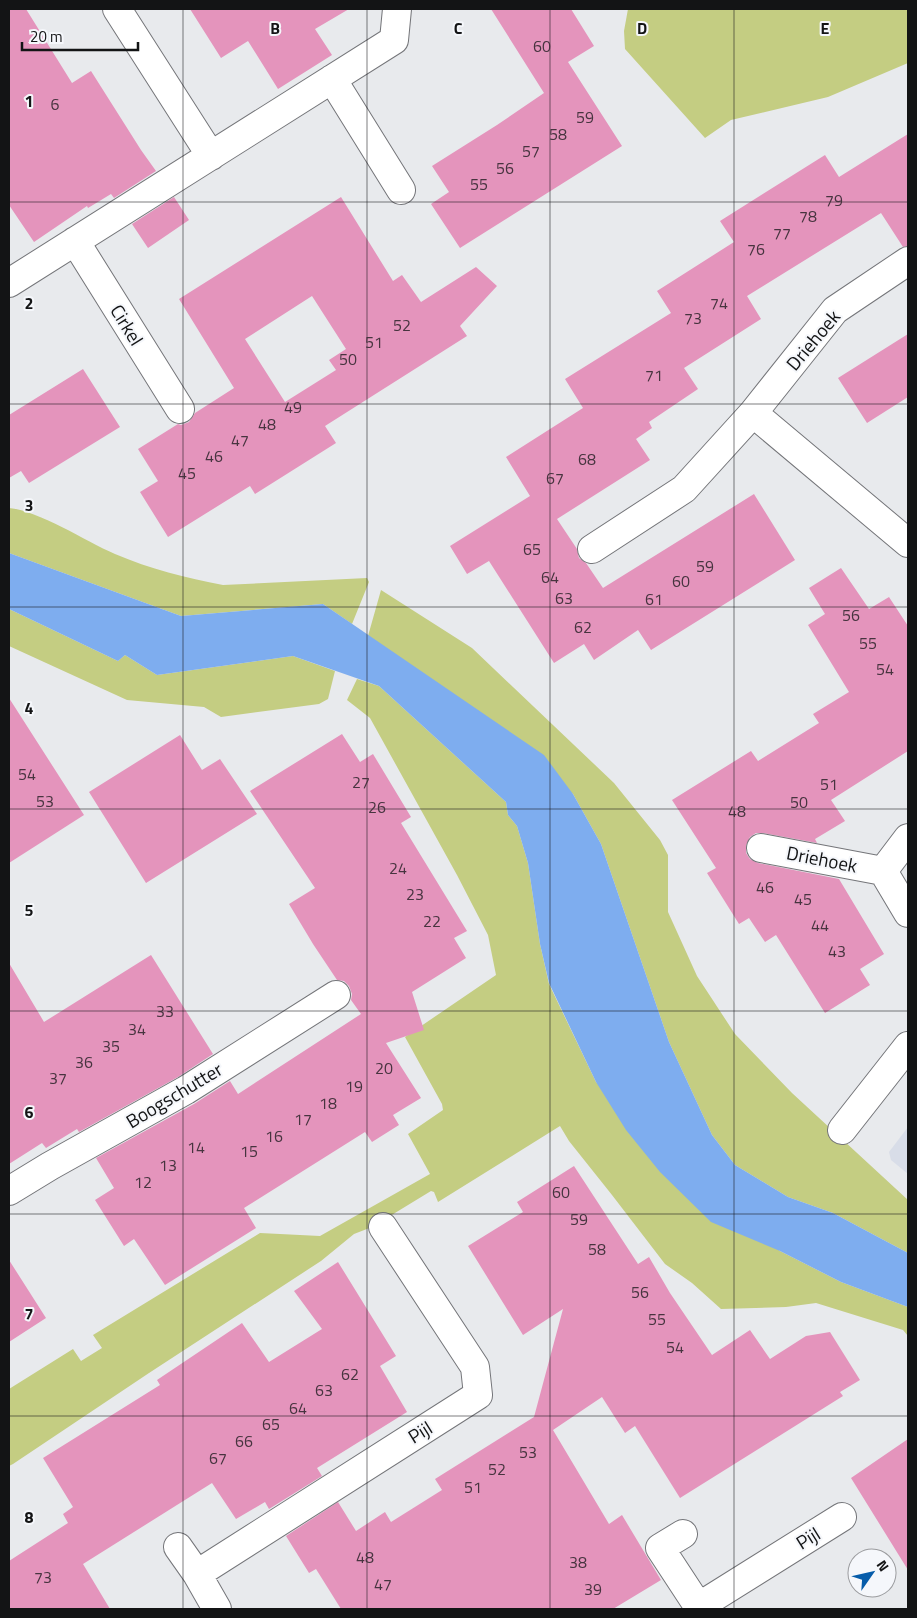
<svg xmlns="http://www.w3.org/2000/svg" width="917" height="1618" font-family="'Titillium Web',sans-serif">
	<style>
		.built { fill: #d8dde8 }
		.green { fill: #c4cd82 }
		.water { fill: #7eadef }
		.building { fill: #e494bc; fill-rule: evenodd }
		.lines { fill: none; stroke-linecap: round; stroke-linejoin: round }
		.street-casing { stroke: #747579; stroke-width: 30 }
		.street { stroke: #fff; stroke-width: 28 }
		.grid { fill: none; stroke: #131415; stroke-width: 1; stroke-opacity: 0.55 }
		.labels { text-anchor: middle; stroke-width: 4; stroke-linejoin: round; paint-order: stroke }
		.number-label { font-size: 16px; fill: #47343f }
		.street-label { font-size: 19px; fill: #131415; stroke: #f5f7fb }
		.grid-label { font-size: 16px; text-anchor: middle; font-weight: bold; fill: #131415; stroke: #f5f7fb; stroke-width: 4; stroke-linejoin: round; paint-order: stroke }
	</style>
	<rect width="100%" height="100%" fill="#e8eaed"/>
	<path class="built" d="M 908,1127 L 908,1174 L 891,1160 L 889,1152 Z"/>
	<path class="green" d="M 628,9 L 908,9 L 908,63 L 828,97 L 731,120 L 705,138 L 625,49 L 624,31 Z
		M 9,508 C 40,511 85,541 115,554 C 150,569 186,578 223,585 L 367,578 L 369,582 L 352,624 L 323,604 L 181,616 L 9,553 Z
		M 381,590 L 472,648 L 614,783 L 660,840 L 668,855 L 668,912 L 697,976 L 735,1034 L 792,1093 L 908,1200 L 908,1253 L 833,1213 L 788,1197 L 735,1165 L 712,1135 L 669,1042 L 601,844 L 573,794 L 368,636 Z
		M 9,609 L 118,661 L 125,655 L 157,675 L 293,656 L 335,671 L 328,699 L 319,704 L 221,717 L 204,707 L 127,700 L 9,646 Z
		M 357,679 L 379,686 L 506,802 L 508,815 L 517,826 L 528,863 L 540,944 L 549,984 L 596,1082 L 780,1251 L 841,1282 L 908,1307 L 908,1336 L 903,1330 L 816,1303 L 786,1307 L 721,1309 L 692,1283 L 665,1264 L 612,1195 L 569,1141 L 560,1126 L 438,1202 L 434,1192 L 431,1191 L 372,1227 L 354,1234 L 321,1261 L 149,1373 L 13,1464 L 9,1466 L 9,1389 L 73,1349 L 81,1361 L 102,1348 L 93,1335 L 260,1233 L 320,1236 L 430,1174 L 408,1134 L 443,1110 L 442,1104 L 405,1037 L 496,975 L 488,935 L 457,875 L 370,718 L 347,700 Z"/>
	<path class="water" d="M 9,553 L 181,616 L 323,604 L 544,755 L 573,794 L 601,844 L 669,1042 L 712,1135 L 735,1165 L 788,1197 L 833,1213 L 908,1253 L 908,1307 L 841,1282 L 780,1251 L 711,1222 L 660,1172 L 626,1130 L 596,1082 L 549,983 L 540,944 L 528,863 L 517,826 L 508,815 L 506,802 L 379,686 L 293,656 L 157,675 L 125,655 L 118,661 L 9,609 Z"/>
	<path class="building" d="M 9,9 L 26,9 L 72,83 L 91,71 L 141,150 L 156,171 L 114,198 L 111,194 L 88,208 L 87,206 L 34,242 L 9,205 Z
		M 190,9 L 349,9 L 315,29 L 332,55 L 278,89 L 248,41 L 221,58 Z
		M 491,9 L 571,9 L 594,46 L 568,62 L 622,146 L 460,248 L 431,204 L 449,192 L 432,166 L 497,125 L 544,93 Z
		M 908,134 L 908,246 L 903,247 L 881,213 L 747,296 L 761,319 L 684,368 L 698,389 L 649,422 L 652,428 L 636,439 L 650,460 L 557,519 L 577,549 L 579,558 L 586,563 L 603,588 L 754,494 L 795,560 L 651,650 L 638,630 L 594,660 L 584,644 L 554,663 L 489,561 L 467,574 L 450,546 L 530,496 L 506,457 L 583,408 L 565,379 L 671,313 L 657,291 L 734,242 L 720,221 L 825,155 L 839,177 Z
		M 174,197 L 189,220 L 148,248 L 132,224 Z
		M 341,197 L 393,281 L 402,275 L 421,302 L 476,267 L 497,286 L 460,326 L 467,336 L 325,426 L 336,443 L 255,494 L 250,486 L 168,537 L 140,492 L 158,481 L 138,449 L 178,424 L 181,425 L 189,422 L 195,413 L 234,388 L 179,299 ZM 312,296 L 346,349 L 329,360 L 336,370 L 285,402 L 245,339 Z
		M 908,334 L 908,397 L 867,423 L 838,378 Z
		M 83,369 L 120,427 L 29,483 L 21,471 L 9,478 L 9,415 Z
		M 841,568 L 869,609 L 889,597 L 908,626 L 908,751 L 831,800 L 845,821 L 815,839 L 817,843 L 763,833 L 756,833 L 750,837 L 746,846 L 746,853 L 750,859 L 758,863 L 839,879 L 884,954 L 860,969 L 870,985 L 825,1013 L 776,935 L 765,942 L 749,918 L 739,924 L 707,873 L 716,868 L 672,800 L 751,751 L 758,761 L 819,723 L 813,714 L 849,692 L 808,625 L 825,614 L 809,588 Z
		M 9,698 L 84,815 L 9,863 Z
		M 342,734 L 360,762 L 373,754 L 411,817 L 401,823 L 467,931 L 454,938 L 466,958 L 412,992 L 424,1030 L 386,1043 L 421,1098 L 393,1115 L 399,1125 L 372,1142 L 365,1132 L 244,1208 L 256,1228 L 165,1285 L 134,1239 L 124,1246 L 95,1200 L 114,1188 L 96,1158 L 194,1104 L 230,1081 L 238,1094 L 361,1014 L 351,1000 L 352,994 L 349,986 L 344,981 L 337,980 L 313,944 L 289,904 L 315,888 L 250,791 Z
		M 180,735 L 202,770 L 220,759 L 257,814 L 146,883 L 89,792 Z
		M 151,955 L 213,1054 L 178,1077 L 79,1132 L 77,1129 L 46,1148 L 42,1143 L 9,1164 L 9,963 L 44,1022 Z
		M 574,1166 L 638,1264 L 649,1257 L 670,1293 L 712,1355 L 750,1330 L 770,1359 L 806,1336 L 830,1332 L 860,1380 L 840,1392 L 843,1396 L 680,1498 L 635,1426 L 625,1433 L 602,1397 L 553,1430 L 609,1524 L 622,1515 L 661,1580 L 613,1609 L 341,1609 L 316,1569 L 309,1573 L 286,1536 L 338,1502 L 356,1531 L 385,1512 L 391,1522 L 442,1490 L 435,1479 L 534,1417 L 563,1309 L 523,1335 L 468,1246 L 523,1212 L 517,1202 Z
		M 9,1260 L 46,1318 L 9,1342 Z
		M 338,1262 L 396,1356 L 380,1366 L 407,1412 L 317,1468 L 322,1476 L 269,1509 L 265,1502 L 236,1519 L 212,1483 L 83,1564 L 110,1609 L 9,1609 L 9,1561 L 68,1523 L 63,1514 L 73,1507 L 43,1458 L 160,1385 L 157,1380 L 242,1323 L 269,1362 L 322,1329 L 294,1291 Z
		M 908,1439 L 908,1570 L 851,1478 Z"/>
	<g class="lines">
		<defs>
			<path id="street" d="M 117,9 L 211,156
				M 332,79 L 401,190
				M 75,241 L 180,409
				M 908,261 L 835,310 L 753,413 L 908,543
				M 9,283 L 394,40 L 397,9
				M 592,549 L 684,489 L 753,413
				M 908,838 L 883,871 L 908,913
				M 761,848 L 883,871
				M 842,1130 L 908,1046
				M 9,1191 L 50,1166 L 186,1090 L 336,995
				M 683,1534 L 660,1548 L 700,1609
				M 178,1547 L 197,1574
				M 698,1607 L 842,1517
				M 217,1609 L 197,1574 L 478,1395 L 475,1367 L 383,1227"/>
		</defs>
		<use href="#street" class="street-casing"/>
		<use href="#street" class="street"/>
	</g>
	<path class="grid" d="M 183,9 L 183,1609M 367,9 L 367,1609M 550,9 L 550,1609M 734,9 L 734,1609M 9,202 L 908,202M 9,404 L 908,404M 9,607 L 908,607M 9,809 L 908,809M 9,1011 L 908,1011M 9,1214 L 908,1214M 9,1416 L 908,1416"/>
	<g class="labels">
		<g class="number-label">
			<text x="542" y="52">60</text>
			<text x="55" y="110">6</text>
			<text x="585" y="123">59</text>
			<text x="558" y="140">58</text>
			<text x="531" y="157">57</text>
			<text x="505" y="174">56</text>
			<text x="479" y="190">55</text>
			<text x="834" y="206">79</text>
			<text x="808" y="222">78</text>
			<text x="782" y="239">77</text>
			<text x="756" y="255">76</text>
			<text x="719" y="309">74</text>
			<text x="693" y="324">73</text>
			<text x="402" y="331">52</text>
			<text x="374" y="348">51</text>
			<text x="348" y="365">50</text>
			<text x="654" y="381">71</text>
			<text x="293" y="413">49</text>
			<text x="267" y="430">48</text>
			<text x="240" y="446">47</text>
			<text x="214" y="462">46</text>
			<text x="587" y="465">68</text>
			<text x="187" y="479">45</text>
			<text x="555" y="484">67</text>
			<text x="532" y="555">65</text>
			<text x="705" y="572">59</text>
			<text x="550" y="583">64</text>
			<text x="681" y="587">60</text>
			<text x="564" y="604">63</text>
			<text x="654" y="605">61</text>
			<text x="851" y="621">56</text>
			<text x="583" y="633">62</text>
			<text x="868" y="649">55</text>
			<text x="885" y="675">54</text>
			<text x="27" y="780">54</text>
			<text x="361" y="788">27</text>
			<text x="829" y="790">51</text>
			<text x="45" y="807">53</text>
			<text x="799" y="808">50</text>
			<text x="377" y="813">26</text>
			<text x="737" y="817">48</text>
			<text x="398" y="874">24</text>
			<text x="765" y="893">46</text>
			<text x="415" y="900">23</text>
			<text x="803" y="905">45</text>
			<text x="432" y="927">22</text>
			<text x="820" y="931">44</text>
			<text x="837" y="957">43</text>
			<text x="165" y="1017">33</text>
			<text x="137" y="1035">34</text>
			<text x="111" y="1052">35</text>
			<text x="84" y="1068">36</text>
			<text x="384" y="1074">20</text>
			<text x="58" y="1084">37</text>
			<text x="354" y="1092">19</text>
			<text x="328" y="1109">18</text>
			<text x="303" y="1125">17</text>
			<text x="274" y="1142">16</text>
			<text x="196" y="1153">14</text>
			<text x="249" y="1157">15</text>
			<text x="168" y="1171">13</text>
			<text x="143" y="1188">12</text>
			<text x="561" y="1198">60</text>
			<text x="579" y="1225">59</text>
			<text x="597" y="1255">58</text>
			<text x="640" y="1298">56</text>
			<text x="657" y="1325">55</text>
			<text x="675" y="1353">54</text>
			<text x="350" y="1380">62</text>
			<text x="324" y="1396">63</text>
			<text x="298" y="1414">64</text>
			<text x="271" y="1430">65</text>
			<text x="244" y="1447">66</text>
			<text x="528" y="1458">53</text>
			<text x="218" y="1464">67</text>
			<text x="497" y="1475">52</text>
			<text x="473" y="1493">51</text>
			<text x="365" y="1563">48</text>
			<text x="578" y="1568">38</text>
			<text x="43" y="1583">73</text>
			<text x="383" y="1590">47</text>
			<text x="593" y="1595">39</text>
		</g>
		<g class="street-label">
			<text transform="translate(127 325) rotate(58)" y="7">Cirkel</text>
			<text transform="translate(813 340) rotate(-50)" y="7">Driehoek</text>
			<text transform="translate(822 859) rotate(11)" y="7">Driehoek</text>
			<text transform="translate(174 1095) rotate(-31)" y="7">Boogschutter</text>
			<text transform="translate(420 1432) rotate(-32)" y="7">Pijl</text>
			<text transform="translate(808 1538) rotate(-32)" y="7">Pijl</text>
		</g>
	</g>
	<g class="grid-label">
		<text x="275" y="34">B</text>
		<text x="458" y="34">C</text>
		<text x="642" y="34">D</text>
		<text x="825" y="34">E</text>
		<text x="29" y="107">1</text>
		<text x="29" y="309">2</text>
		<text x="29" y="511">3</text>
		<text x="29" y="714">4</text>
		<text x="29" y="916">5</text>
		<text x="29" y="1118">6</text>
		<text x="29" y="1320">7</text>
		<text x="29" y="1523">8</text>
	</g>
	<rect width="917" height="1618" fill="none" stroke="#131415" stroke-width="20"/>
	<g transform="translate(872 1573) rotate(56)"><circle r="24" fill="#f5f7fb" stroke="#9b9c9f"/>
	<path d="M0-4L9 19L0 12L-9 19Z" fill="#065caa"/>
	<text y="-8" font-size="14" font-weight="bold" text-anchor="middle" fill="#131415">N</text>
	</g>
	<path d="M22 42v8h116v-8" fill="none" stroke="#131415" stroke-width="2.5"/>
	<text x="30" y="42" font-size="15" fill="#131415" stroke="#f5f7fb" stroke-width="4" paint-order="stroke">20 m</text>
</svg>
